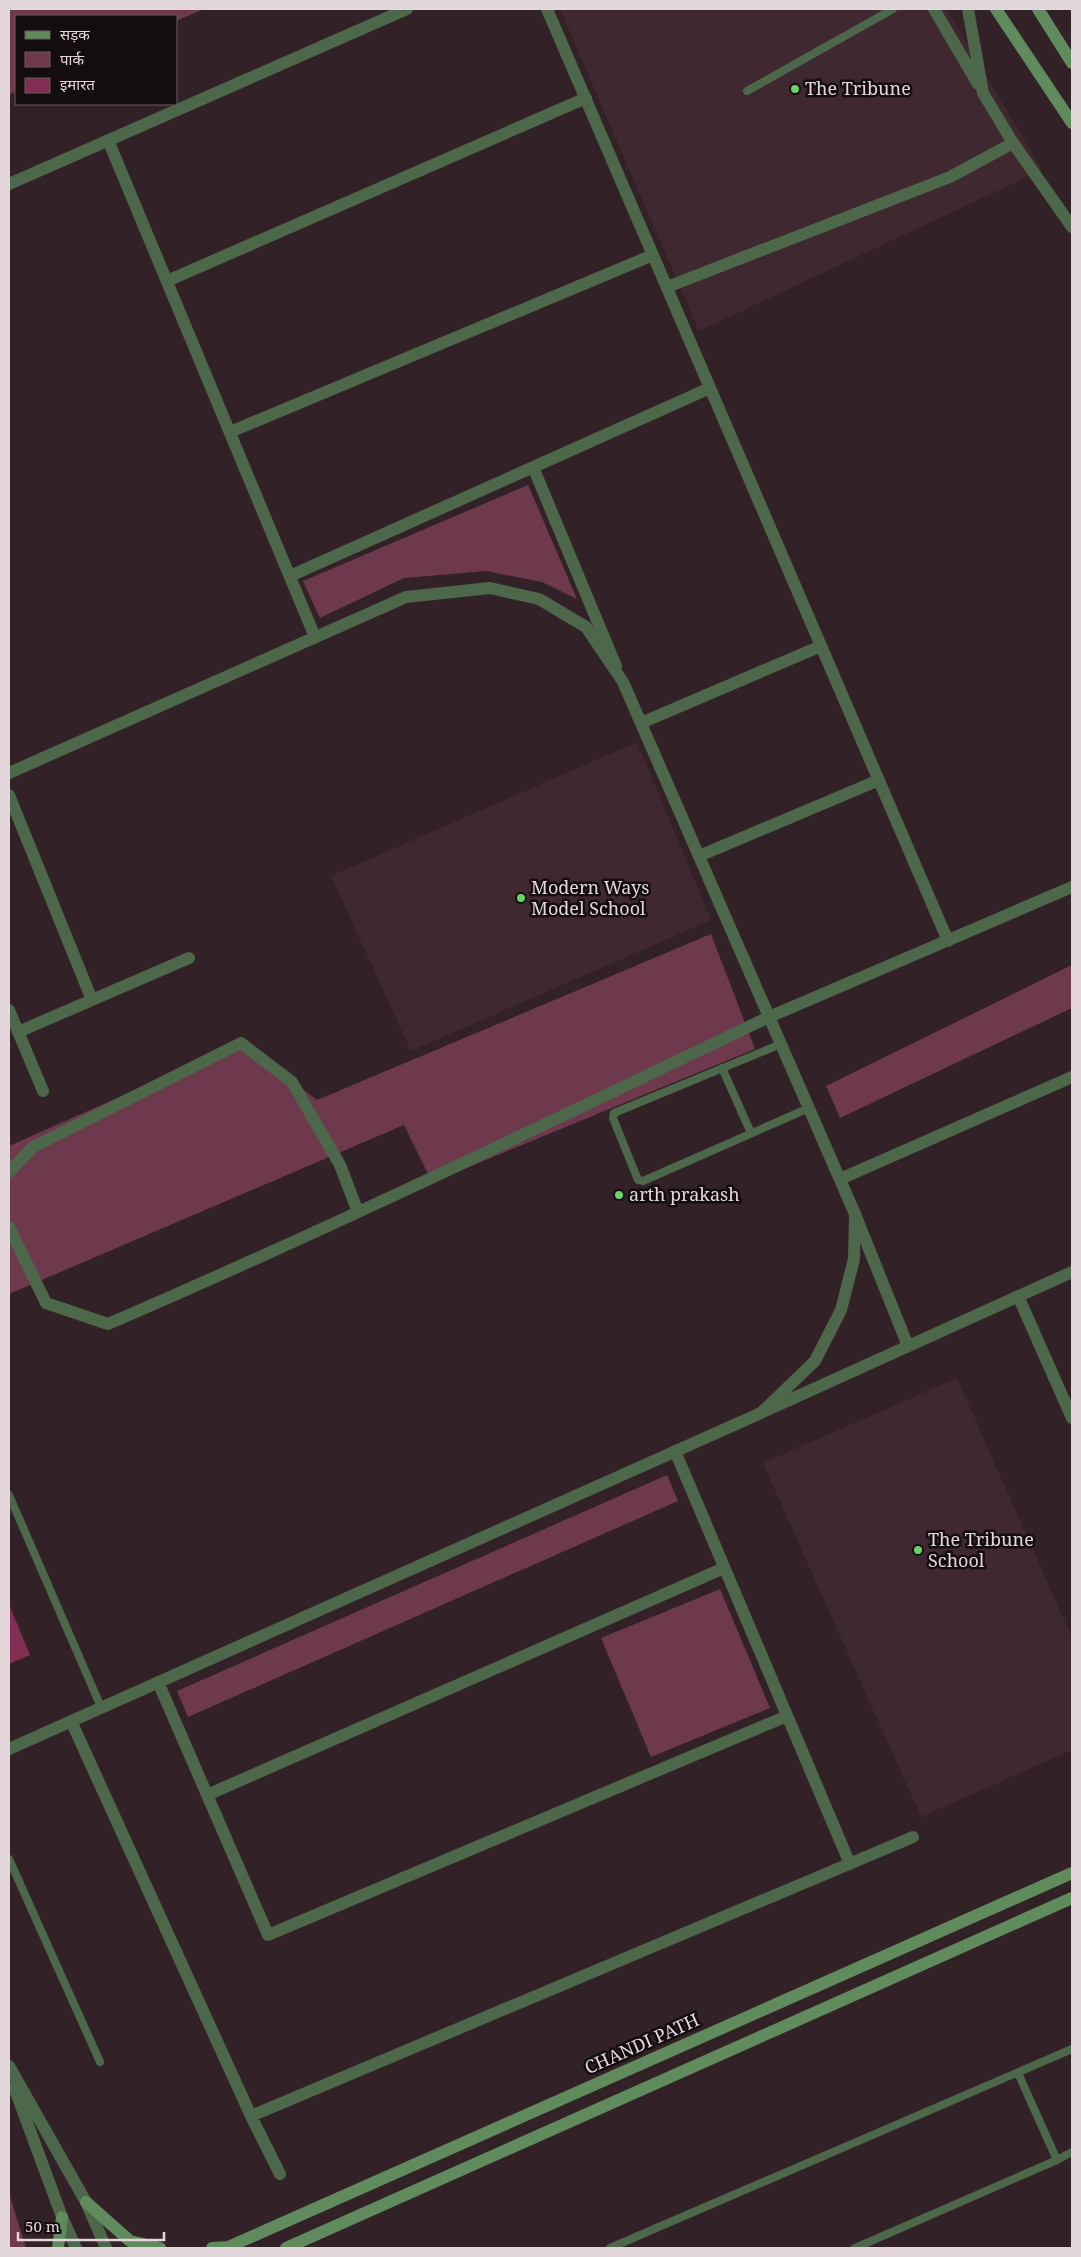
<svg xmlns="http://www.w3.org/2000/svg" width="1081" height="2257" font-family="'Noto Serif','Noto Sans Devanagari',serif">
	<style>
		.built { fill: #402831 }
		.green { fill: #6e384d }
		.building { fill: #822e53 }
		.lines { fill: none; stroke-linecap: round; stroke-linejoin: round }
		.service { stroke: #4c674a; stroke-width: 8 }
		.minor { stroke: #4c674a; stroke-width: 12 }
		.tertiary { stroke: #4c674a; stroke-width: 12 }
		.secondary { stroke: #608b5d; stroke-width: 12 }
		.poi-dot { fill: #69d464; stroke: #140d0f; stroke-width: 2 }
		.labels { text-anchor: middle; stroke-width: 5; stroke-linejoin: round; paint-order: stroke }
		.poi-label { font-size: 18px; fill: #e3d7db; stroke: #140d0f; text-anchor: start }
		.street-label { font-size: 18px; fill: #e3d7db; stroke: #140d0f }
	</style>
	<rect width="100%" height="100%" fill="#322127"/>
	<path class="built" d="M 560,9 L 947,9 L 1042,170 L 699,331 Z
		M 637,742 L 711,920 L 411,1051 L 331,876 Z
		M 957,1378 L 1072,1638 L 1072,1750 L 921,1817 L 763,1463 Z"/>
	<path class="green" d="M 9,9 L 204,9 L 176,21 L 176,16 L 16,16 L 16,91 L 9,95 Z
		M 528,485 L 577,599 L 542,582 L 486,571 L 404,578 L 320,618 L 303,581 Z
		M 711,934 L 755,1049 L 432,1182 L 404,1125 L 9,1294 L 9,1146 L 241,1043 L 317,1100 Z
		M 1072,965 L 1072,1008 L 840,1118 L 826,1086 Z
		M 667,1475 L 678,1501 L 188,1717 L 177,1691 Z
		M 720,1589 L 770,1708 L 651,1757 L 601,1638 Z
		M 9,2193 L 26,2248 L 9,2248 Z"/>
	<path class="building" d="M 9,1604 L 30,1655 L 9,1664 Z"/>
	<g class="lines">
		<path class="service" d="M 747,91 L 893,9
			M 781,1044 L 614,1113 L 613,1118 L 638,1180 L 643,1181 L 809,1108
			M 722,1068 L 751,1133
			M 9,1495 L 101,1707
			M 9,1859 L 100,2062
			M 1057,2160 L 1072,2152
			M 610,2248 L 1072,2049
			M 855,2248 L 1057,2160 L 1018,2073"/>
		<path class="minor" d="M 547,9 L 948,941
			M 934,9 L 978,84
			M 968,9 L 983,93 L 1013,143 L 1072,227
			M 108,140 L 315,637
			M 9,184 L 407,9
			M 167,281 L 586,98
			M 667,287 L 950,177 L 1013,143
			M 230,432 L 653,255
			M 533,467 L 616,666
			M 290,576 L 710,388
			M 641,723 L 821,646
			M 9,795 L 92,1000
			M 699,856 L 879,780
			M 9,1010 L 43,1091
			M 18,1032 L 189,958
			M 9,1172 L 33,1147 L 241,1043 L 292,1082 L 340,1165 L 358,1212
			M 840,1179 L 1072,1077
			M 855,1214 L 908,1346
			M 9,1227 L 46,1303 L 108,1324 C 331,1228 550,1122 769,1017
			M 1018,1296 L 1072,1418
			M 765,1411 L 1072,1272
			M 675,1451 L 850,1864
			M 158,1682 L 268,1935 L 787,1716
			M 71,1721 L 251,2116 L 280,2174
			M 207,1795 L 724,1568
			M 251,2116 L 913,1837"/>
		<path class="tertiary" d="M 9,773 L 406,597 L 490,588 L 539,599 L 586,627 L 623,682 L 855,1214 L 854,1259 L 841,1310 L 815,1361 L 761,1413 L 9,1749
			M 769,1017 L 1072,887
			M 9,2066 L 86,2202 L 106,2248
			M 14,2087 L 62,2217 L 76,2248"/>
		<path class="secondary" d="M 996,9 L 1072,123
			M 1038,9 L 1072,63
			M 86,2202 L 130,2241 L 160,2248
			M 58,2248 L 62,2217
			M 212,2248 L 229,2247
			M 226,2248 L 1072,1873
			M 286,2248 L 1072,1898"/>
	</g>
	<g class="poi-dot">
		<circle cx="795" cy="89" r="5"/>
		<circle cx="521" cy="898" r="5"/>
		<circle cx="619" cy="1195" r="5"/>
		<circle cx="918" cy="1550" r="5"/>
	</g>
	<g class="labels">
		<g class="poi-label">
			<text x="805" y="95">The Tribune</text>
			<text x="531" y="894">Modern Ways<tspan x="531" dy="21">Model School</tspan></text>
			<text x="629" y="1201">arth prakash</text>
			<text x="928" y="1546">The Tribune<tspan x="928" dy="21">School</tspan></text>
		</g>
		<g class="street-label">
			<text transform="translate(642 2044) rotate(-24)" y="6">CHANDI PATH</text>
		</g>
	</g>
	<rect width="1081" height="2257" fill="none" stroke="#e3d7db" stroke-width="20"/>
	<rect x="15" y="15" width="162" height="90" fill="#140d0f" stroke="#675e61"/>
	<rect x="25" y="31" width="25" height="8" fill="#608b5d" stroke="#675e61"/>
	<text x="60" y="40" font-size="15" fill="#e3d7db">सड़क</text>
	<rect x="25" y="52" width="25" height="15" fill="#6e384d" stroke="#675e61"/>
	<text x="60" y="65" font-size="15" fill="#e3d7db">पार्क</text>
	<rect x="25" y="78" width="25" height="15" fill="#822e53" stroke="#675e61"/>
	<text x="60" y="90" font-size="15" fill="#e3d7db">इमारत</text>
	<path d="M18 2232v8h146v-8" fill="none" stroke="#e3d7db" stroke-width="2.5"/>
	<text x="25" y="2232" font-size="15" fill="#e3d7db" stroke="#140d0f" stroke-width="4" paint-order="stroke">50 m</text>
</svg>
